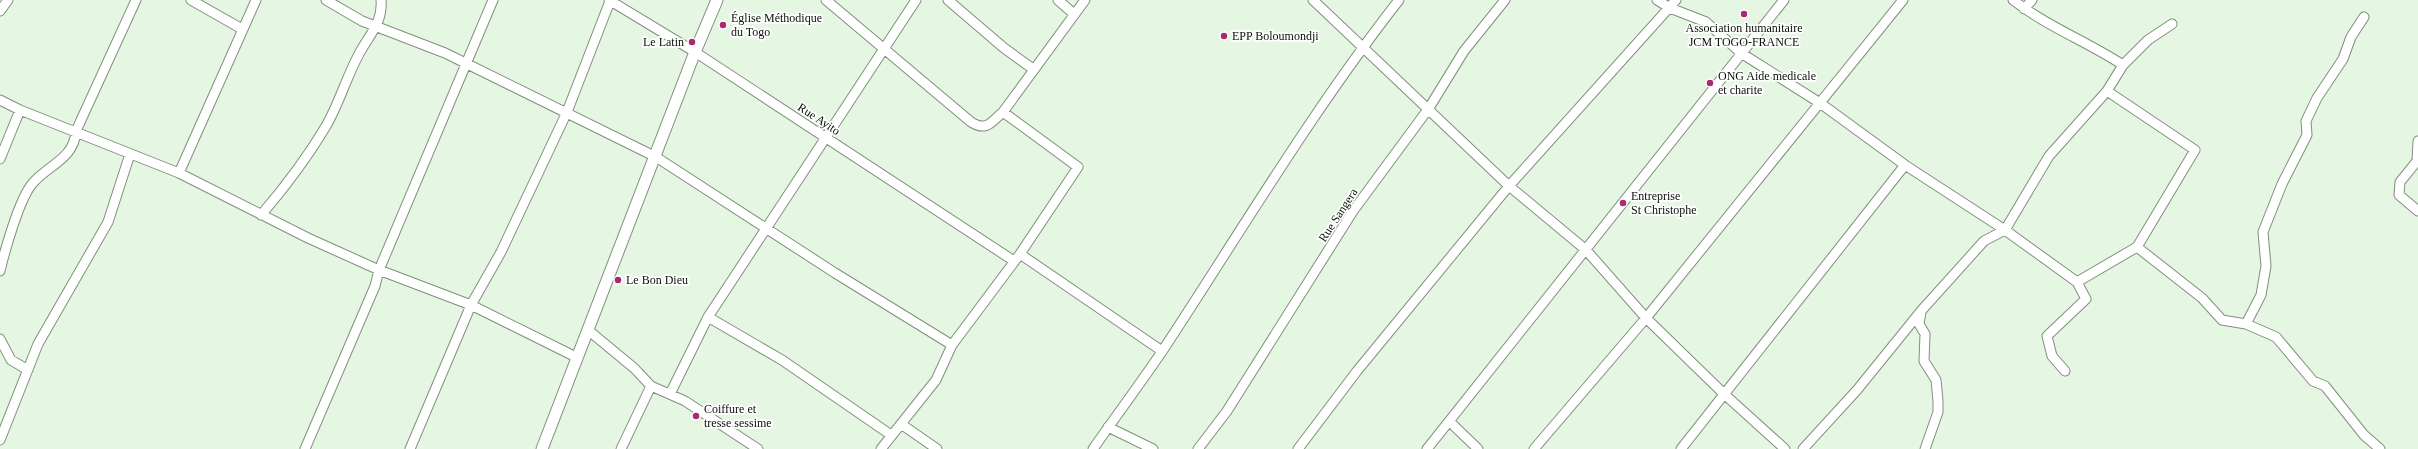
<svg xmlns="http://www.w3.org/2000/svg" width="2418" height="449" font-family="Georgia,serif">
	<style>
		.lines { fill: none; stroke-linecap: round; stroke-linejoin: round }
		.minor-casing { stroke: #81907e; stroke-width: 11 }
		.tertiary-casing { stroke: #81907e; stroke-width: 13 }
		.minor { stroke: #fff; stroke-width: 9 }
		.tertiary { stroke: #fff; stroke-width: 11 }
		.poi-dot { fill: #ab2872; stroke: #fff; stroke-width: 1.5 }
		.labels { text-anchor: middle; stroke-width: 3.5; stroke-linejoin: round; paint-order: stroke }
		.poi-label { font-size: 12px; fill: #090f08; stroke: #fff; text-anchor: start }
		.street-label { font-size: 12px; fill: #090f08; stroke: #fff }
	</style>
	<rect width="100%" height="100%" fill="#e5f6e2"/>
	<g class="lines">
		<defs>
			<path id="minor" d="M 191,0 L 242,29
				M 326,0 L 362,21 L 445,53 L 656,157 L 835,273 L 952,345
				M 609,0 L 695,52 L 1014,261
				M 826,0 L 971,122 C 987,132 991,122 1003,112
				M 948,0 L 1004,48 L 1033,69
				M 1058,0 L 1074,14
				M 1313,0 L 1509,186 L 1586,250 L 1646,318 L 1723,393 L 1785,449
				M 1657,0 L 1670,8 L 1706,22 L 1741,53 L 1820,103 L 1905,165 L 2005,230 L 2077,282 L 2137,247 L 2195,150 L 2107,91
				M 2013,0 C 2048,27 2086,41 2123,65
				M 2024,9 L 2032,0
				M 0,11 L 8,0
				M 0,100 L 20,110 L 179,173 L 308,238 L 379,270 L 471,305 L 576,357
				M 2418,141 L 2417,161 L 2400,182 L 2399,195 L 2418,211
				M 0,159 L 20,110
				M 179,173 L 256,0
				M 261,215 C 285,187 307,158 326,126 C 339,104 346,78 359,54 C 369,35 383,23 381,0
				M 2137,247 L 2202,298 L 2222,320 L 2246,324 L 2276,337 L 2313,381 L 2325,386 L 2364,435 L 2380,449
				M 1020,254 L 1162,351
				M 0,271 C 5,250 19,200 32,184 C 47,165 74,160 76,131 L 136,0
				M 1921,312 L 1919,324 L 1925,334 L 1924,361 L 1936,380 L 1938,401 L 1938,412 L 1925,449
				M 708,317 L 782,360 L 891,435
				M 2246,324 L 2261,295 L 2266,266 L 2263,232 L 2282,184 L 2307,135 L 2306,121 L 2317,98 L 2343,59 L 2351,37 L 2364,17
				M 588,330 L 634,368 L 651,386 L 685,401 L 758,449
				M 0,339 L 11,360 L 28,370
				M 2065,371 L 2052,356 L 2047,336 L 2086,299 L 2077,282
				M 670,394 L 708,317 L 916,0
				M 1450,422 L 1478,449
				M 901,424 L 937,449
				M 1108,427 L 1153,449
				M 0,440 L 38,344 L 108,222 L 130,154
				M 305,449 L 375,286 L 379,270 L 493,0
				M 410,449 L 471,305 L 501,252 L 567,112 L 610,1
				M 621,449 L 651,386
				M 881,449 L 936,380 L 952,345 L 1020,254 L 1078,167 L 1003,112 L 1085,0
				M 1093,449 C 1116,416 1140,384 1163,350 C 1240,233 1312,111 1399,0
				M 1198,449 L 1227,411 L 1353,211 L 1429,108 L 1464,51 L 1505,0
				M 1298,449 L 1357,371 L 1509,186 L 1676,0
				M 1427,449 L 1784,0
				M 1534,449 L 1646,318 L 1903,0
				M 1681,449 L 1905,165
				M 1803,449 L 1857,390 L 1921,311 L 1984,241 L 2005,230 L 2049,156 L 2107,91 L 2123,65 L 2148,40 L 2172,24"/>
			<path id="tertiary" d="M 542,449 L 695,52 L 717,0"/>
		</defs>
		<use href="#minor" class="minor-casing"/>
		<use href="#tertiary" class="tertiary-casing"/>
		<use href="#minor" class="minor"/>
		<use href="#tertiary" class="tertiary"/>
	</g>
	<g class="poi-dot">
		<circle cx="1744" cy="14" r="4"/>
		<circle cx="723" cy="25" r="4"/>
		<circle cx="1224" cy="36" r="4"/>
		<circle cx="692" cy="42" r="4"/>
		<circle cx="1710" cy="83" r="4"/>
		<circle cx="1623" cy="203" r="4"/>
		<circle cx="618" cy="280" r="4"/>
		<circle cx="696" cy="416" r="4"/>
	</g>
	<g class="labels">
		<g class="poi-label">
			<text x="731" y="22">Église Méthodique<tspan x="731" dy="14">du Togo</tspan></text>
			<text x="1744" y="32" text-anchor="middle">Association humanitaire<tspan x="1744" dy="14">JCM TOGO-FRANCE</tspan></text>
			<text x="1232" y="40">EPP Boloumondji</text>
			<text x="684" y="46" text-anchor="end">Le Latin</text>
			<text x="1718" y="80">ONG Aide medicale<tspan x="1718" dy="14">et charite</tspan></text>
			<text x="1631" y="200">Entreprise<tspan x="1631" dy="14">St Christophe</tspan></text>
			<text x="626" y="284">Le Bon Dieu</text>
			<text x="704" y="413">Coiffure et<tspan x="704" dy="14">tresse sessime</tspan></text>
		</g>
		<g class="street-label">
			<text transform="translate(819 119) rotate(33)" y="4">Rue Ayito</text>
			<text transform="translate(1338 215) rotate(-57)" y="4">Rue Sangera</text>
		</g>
	</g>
</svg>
